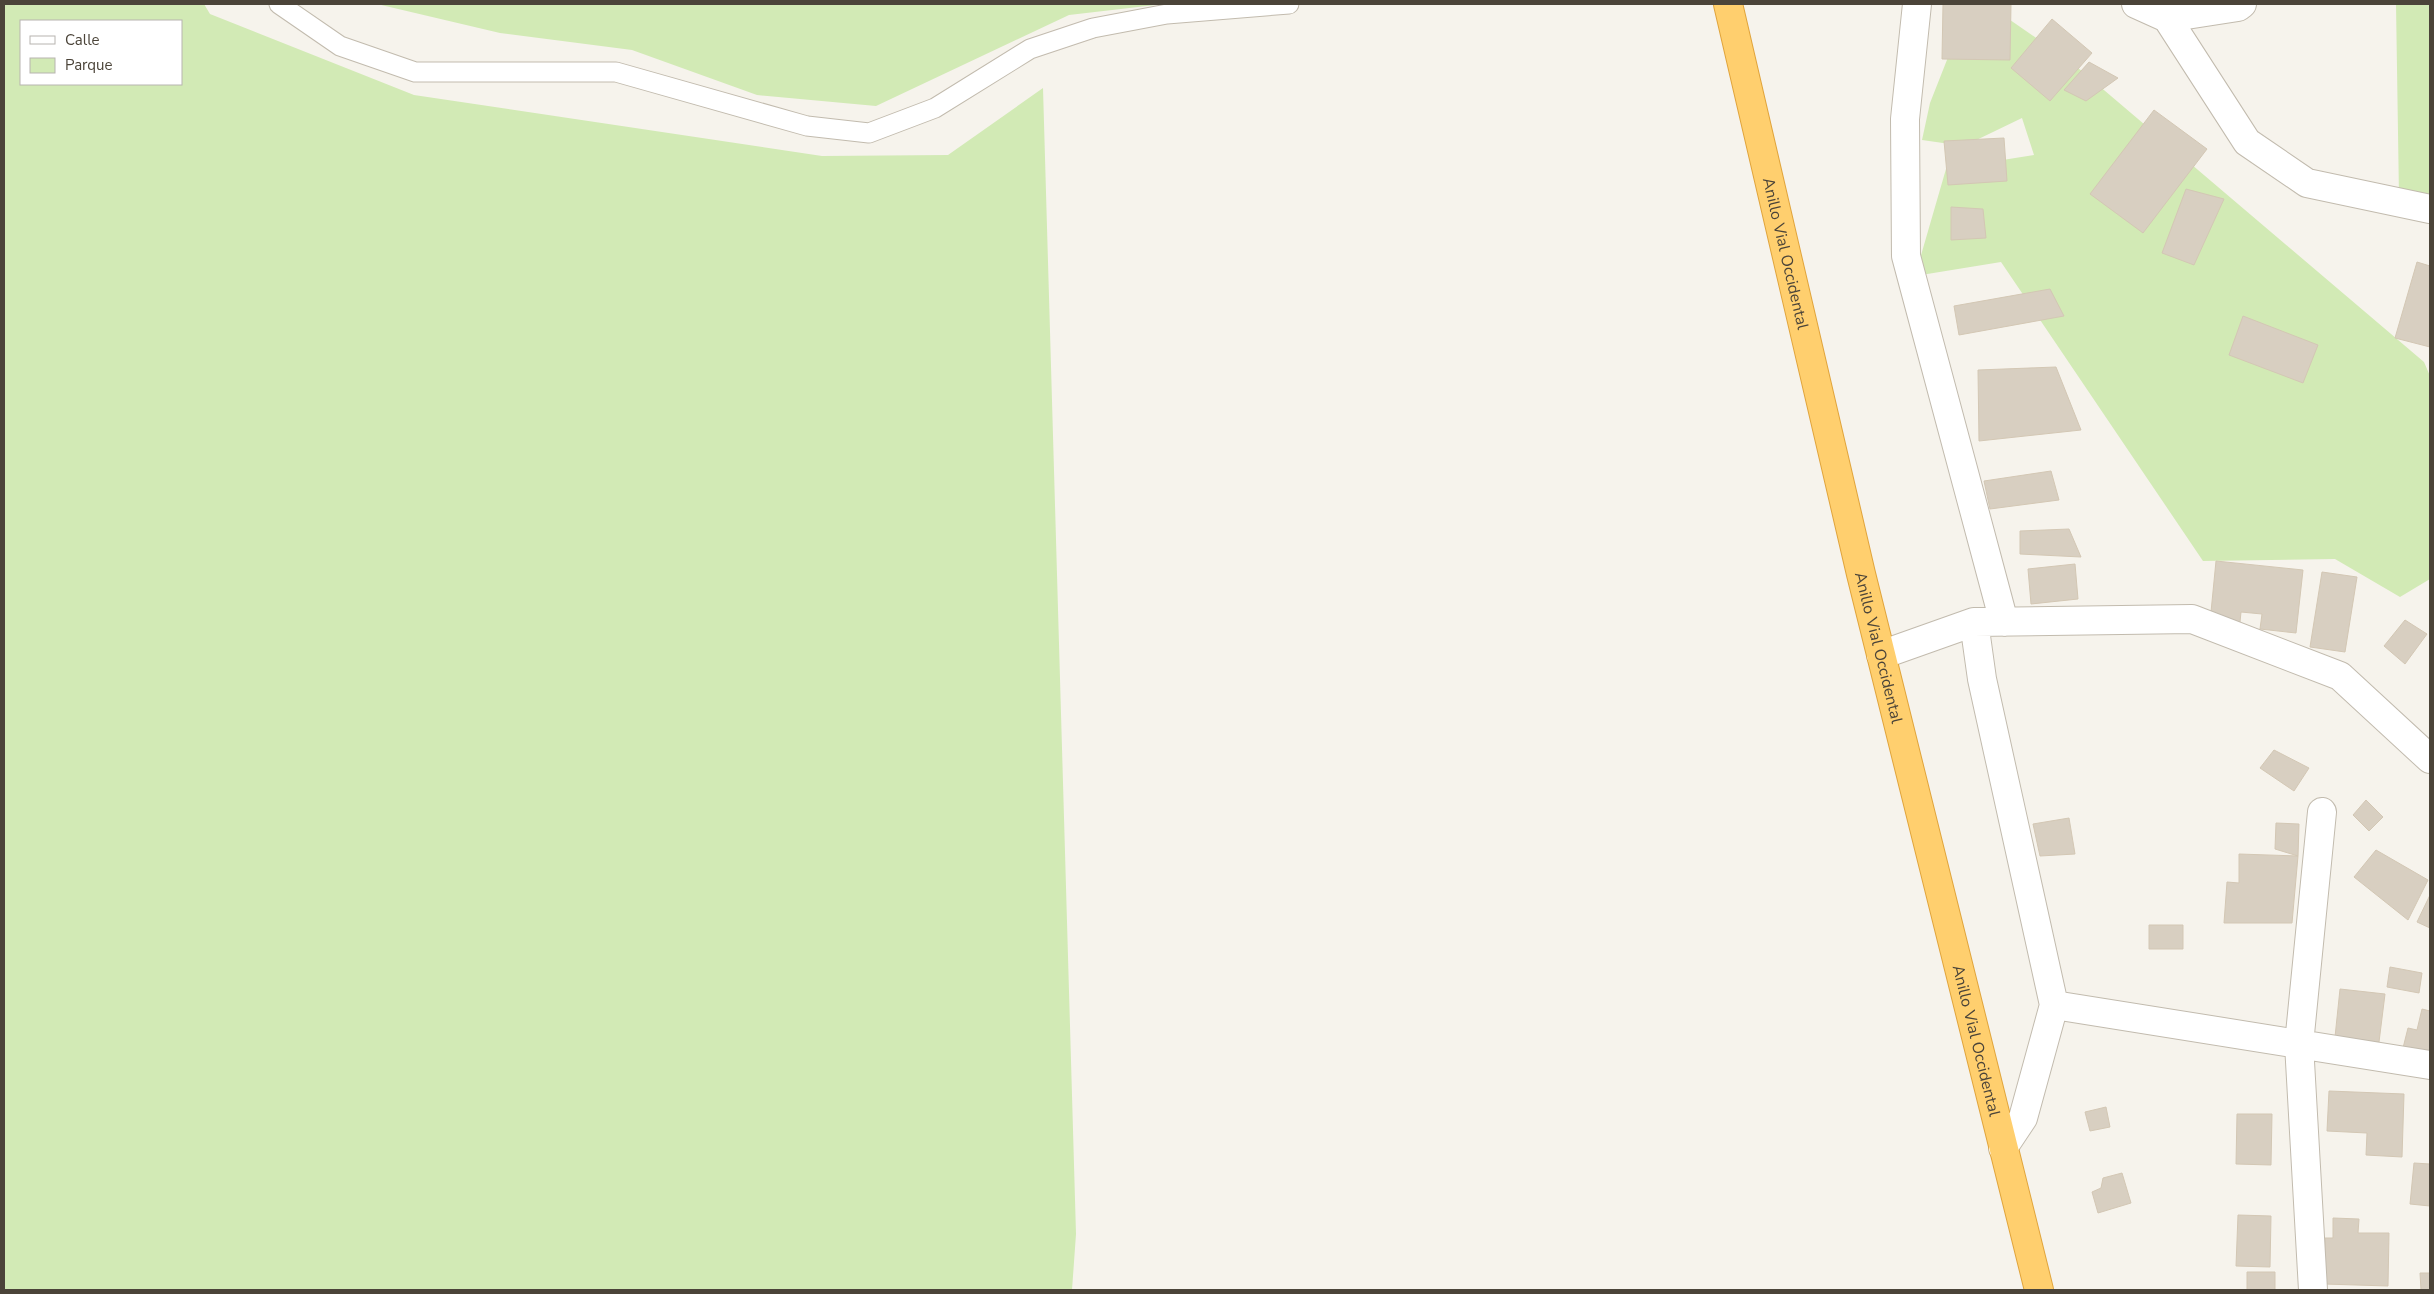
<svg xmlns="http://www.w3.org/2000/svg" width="2434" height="1294" font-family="'Nunito Sans',sans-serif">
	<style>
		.green { fill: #d2eab5; fill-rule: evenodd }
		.building { fill: #d8cfc1; stroke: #d3c7b4 }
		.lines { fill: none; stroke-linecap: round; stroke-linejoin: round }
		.lane-casing { stroke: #c2bbae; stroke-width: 21 }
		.street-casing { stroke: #c2bbae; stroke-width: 30 }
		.highway-casing { stroke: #e0a43c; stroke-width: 30 }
		.lane { stroke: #fff; stroke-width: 19 }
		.street { stroke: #fff; stroke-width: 28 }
		.highway { stroke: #ffcf6e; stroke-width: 28 }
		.labels { text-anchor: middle; stroke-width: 4.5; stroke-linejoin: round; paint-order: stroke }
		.street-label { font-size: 16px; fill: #4b4439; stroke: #fff }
	</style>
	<rect width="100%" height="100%" fill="#f6f3ec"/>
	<path class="green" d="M 4,4 L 204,4 L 210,14 L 414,95 L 822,156 L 948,155 L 1043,88 L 1076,1234 L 1072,1290 L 4,1290 ZM 21,21 L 181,21 L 181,84 L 21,84 Z
		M 377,4 L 1164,4 L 1069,15 L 876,106 L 757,95 L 632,50 L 500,33 Z
		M 1969,4 L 1987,4 L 2071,62 L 2424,362 L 2430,376 L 2430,579 L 2400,597 L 2335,559 L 2203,561 L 2001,262 L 1915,276 L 1946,169 L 2034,155 L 2022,118 L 1964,146 L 1922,140 L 1930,103 Z
		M 2396,4 L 2430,4 L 2430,196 L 2399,197 Z"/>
	<path class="building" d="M 1943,4 L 2011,4 L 2010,60 L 1942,59 Z
		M 2052,19 L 2092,53 L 2050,101 L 2011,68 Z
		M 2089,62 L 2118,78 L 2086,101 L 2064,90 Z
		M 2154,110 L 2207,149 L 2143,233 L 2090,194 Z
		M 2004,138 L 2007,181 L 1948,185 L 1944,141 Z
		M 2186,189 L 2224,199 L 2194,265 L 2162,253 Z
		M 1951,207 L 1983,209 L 1986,238 L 1951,240 Z
		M 2417,262 L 2430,266 L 2430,347 L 2395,338 Z
		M 2050,289 L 2064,316 L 1959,335 L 1954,306 Z
		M 2243,316 L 2318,345 L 2303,383 L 2229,355 Z
		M 2056,367 L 2081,430 L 1979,441 L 1978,370 Z
		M 2051,471 L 2059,500 L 1990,509 L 1984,481 Z
		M 2069,529 L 2081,557 L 2020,554 L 2020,531 Z
		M 2216,561 L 2303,570 L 2296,633 L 2260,629 L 2262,614 L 2241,612 L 2239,632 L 2211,612 Z
		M 2075,564 L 2078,599 L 2031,604 L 2028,569 Z
		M 2322,572 L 2357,577 L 2345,652 L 2310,647 Z
		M 2405,620 L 2427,634 L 2405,664 L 2384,646 Z
		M 2274,750 L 2309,768 L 2294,791 L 2260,768 Z
		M 2366,800 L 2383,817 L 2369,831 L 2353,815 Z
		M 2069,818 L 2075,854 L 2040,856 L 2033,824 Z
		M 2276,823 L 2299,824 L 2298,856 L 2275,849 Z
		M 2376,850 L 2428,880 L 2408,920 L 2354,877 Z
		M 2239,854 L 2298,856 L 2292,923 L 2224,923 L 2227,882 L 2239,883 Z
		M 2430,895 L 2430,928 L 2417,922 Z
		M 2149,925 L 2183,925 L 2183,949 L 2149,949 Z
		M 2390,967 L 2422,973 L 2419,993 L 2387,987 Z
		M 2340,989 L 2385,994 L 2379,1042 L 2335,1037 Z
		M 2422,1009 L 2430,1011 L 2430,1055 L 2403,1048 L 2408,1028 L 2417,1030 Z
		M 2329,1091 L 2404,1094 L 2402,1157 L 2366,1155 L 2367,1133 L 2327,1131 Z
		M 2106,1107 L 2110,1127 L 2090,1131 L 2085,1112 Z
		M 2237,1114 L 2272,1114 L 2271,1165 L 2236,1164 Z
		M 2414,1163 L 2430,1164 L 2430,1206 L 2410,1204 Z
		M 2122,1173 L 2131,1203 L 2098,1213 L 2092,1192 L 2101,1188 L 2103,1178 Z
		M 2238,1215 L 2271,1216 L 2270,1267 L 2236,1266 Z
		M 2333,1218 L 2359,1219 L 2358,1233 L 2389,1233 L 2388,1286 L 2324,1284 L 2325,1238 L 2333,1238 Z
		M 2247,1272 L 2275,1272 L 2275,1290 L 2247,1290 Z
		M 2420,1273 L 2430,1273 L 2430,1290 L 2421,1290 Z"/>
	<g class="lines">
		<defs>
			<path id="lane" d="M 279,4 L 340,46 L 415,72 L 616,72 L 807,126 L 869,133 L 935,108 L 1030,49 L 1093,28 L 1167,14 L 1289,4"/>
			<path id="street" d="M 1917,4 L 1905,119 L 1906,256 L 2004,622
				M 2136,4 L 2167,18 L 2247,142 L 2307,183 L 2430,209
				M 2167,18 L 2238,7 L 2242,4
				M 1974,622 L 1982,679 L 2054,1005 L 2023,1118 L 2003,1148
				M 1881,655 L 1974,622 L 2192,619 L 2340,676 L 2430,759
				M 2054,1005 L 2430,1065
				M 2313,1290 L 2299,1044 L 2322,812"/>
			<g id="highway">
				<path id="s1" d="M 1728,4 L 1861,574 L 2039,1290"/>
			</g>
		</defs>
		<use href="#lane" class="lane-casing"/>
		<use href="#street" class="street-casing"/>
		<use href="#highway" class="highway-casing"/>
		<use href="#lane" class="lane"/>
		<use href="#street" class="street"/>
		<use href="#highway" class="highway"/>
	</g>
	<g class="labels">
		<g class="street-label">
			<text dy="6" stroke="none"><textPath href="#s1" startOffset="256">Anillo Vial Occidental</textPath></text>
			<text dy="6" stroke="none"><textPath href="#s1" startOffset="661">Anillo Vial Occidental</textPath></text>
			<text dy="6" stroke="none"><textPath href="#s1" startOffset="1066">Anillo Vial Occidental</textPath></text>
		</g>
	</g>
	<rect width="2434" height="1294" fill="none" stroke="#4b4439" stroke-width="10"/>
	<rect x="20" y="20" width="162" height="65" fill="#ffffff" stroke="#b7b4b0"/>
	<rect x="30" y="36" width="25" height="8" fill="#ffffff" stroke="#b7b4b0"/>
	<text x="65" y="45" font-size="15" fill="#4b4439">Calle</text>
	<rect x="30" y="58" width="25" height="15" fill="#d2eab5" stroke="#b7b4b0"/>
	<text x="65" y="70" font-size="15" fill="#4b4439">Parque</text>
</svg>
